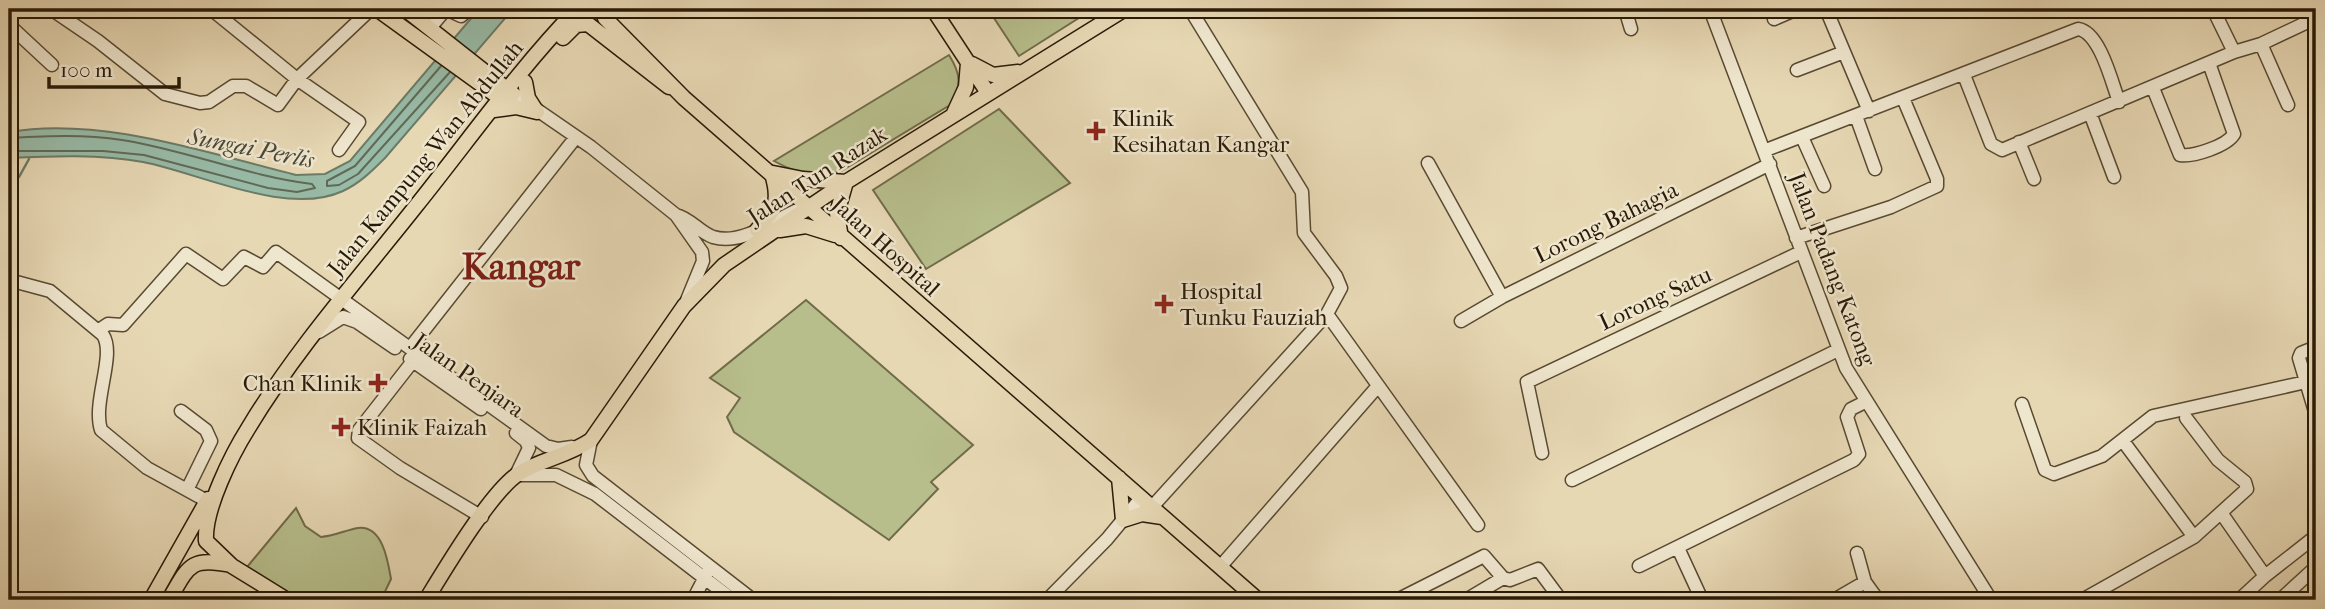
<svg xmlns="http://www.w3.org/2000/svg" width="2325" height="609" font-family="'IM FELL French Canon',serif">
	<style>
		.green { fill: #b7be8c; stroke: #706c4a; stroke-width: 2 }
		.water { fill: #98bba7; stroke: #6c7b67; stroke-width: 2 }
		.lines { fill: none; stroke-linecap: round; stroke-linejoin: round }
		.shore { stroke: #606a57; stroke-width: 2 }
		.stream { stroke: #6c7b67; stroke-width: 2.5 }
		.minor-casing { stroke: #584a32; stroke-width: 15 }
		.major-casing { stroke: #291a07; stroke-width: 17 }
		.minor { stroke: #efe6ce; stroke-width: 12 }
		.major { stroke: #e7d8b4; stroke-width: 14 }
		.poi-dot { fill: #8f2418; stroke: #efe6ce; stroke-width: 2.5 }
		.labels { text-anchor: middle; stroke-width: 5; stroke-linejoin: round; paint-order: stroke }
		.poi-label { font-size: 23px; fill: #291a07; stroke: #efe6ce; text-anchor: start }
		.street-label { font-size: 23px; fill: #291a07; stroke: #efe6ce }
		.water-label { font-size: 24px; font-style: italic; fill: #4a4a37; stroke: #efe6ce }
		.town-label { font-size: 37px; font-weight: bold; fill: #7a1f14; stroke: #efe6ce }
	</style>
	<rect width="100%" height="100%" fill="#e7d8b4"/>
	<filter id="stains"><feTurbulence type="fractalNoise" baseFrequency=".00286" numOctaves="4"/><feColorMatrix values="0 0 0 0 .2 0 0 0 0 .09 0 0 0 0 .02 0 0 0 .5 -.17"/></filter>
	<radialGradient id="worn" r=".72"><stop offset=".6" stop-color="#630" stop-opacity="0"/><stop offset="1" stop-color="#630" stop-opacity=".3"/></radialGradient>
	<path class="green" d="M 988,9 L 1093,9 L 1019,56 Z
		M 949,55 C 961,74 962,86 950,105 L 841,171 C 818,179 795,173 774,161 Z
		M 999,109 L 1070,183 L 926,269 L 873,190 Z
		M 806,300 L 973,445 L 931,482 L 938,489 L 889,540 L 734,432 L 727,417 L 740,398 L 710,378 Z
		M 296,508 L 305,526 L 321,537 C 334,536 346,530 358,528 C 383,525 388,562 391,579 L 381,600 L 299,600 L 247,567 Z"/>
	<path class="water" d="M 479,9 L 513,9 L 385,158 C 372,171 360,183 343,191 C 287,217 200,173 143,162 C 101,154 51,156 9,158 L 9,132 C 100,116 207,153 296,175 L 325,174 L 350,161 Z"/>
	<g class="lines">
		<path class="shore" d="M 441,66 L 355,166 L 327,181 L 327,186 L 339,185 L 358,174 L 450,72
			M 9,138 C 47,136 84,134 122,140 C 186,150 247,176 312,184 L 315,188 L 297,192 L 268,188 L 144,155 L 103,151 L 9,151"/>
		<path class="stream" d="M 19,177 L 29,159"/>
		<defs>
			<path id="minor" d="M 51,9 L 98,41 L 165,94 L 200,103 L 209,102 L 233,86 L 246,86 L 278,105 L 297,79 L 371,9
				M 211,9 L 297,79 L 359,122 L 339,150
				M 1625,9 L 1631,29
				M 1710,9 L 1846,368 L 1991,600
				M 1826,9 L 1869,111
				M 2213,9 L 2234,52
				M 1774,19 L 1797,9
				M 9,25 L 52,65
				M 430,28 L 446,9 L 461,16 L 469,9
				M 2261,44 L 2288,105
				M 1797,70 L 1844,52
				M 1964,75 L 1991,144 L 2002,150 L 2234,52 L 2261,44 L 2316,18
				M 2153,88 L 2180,155 C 2193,157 2227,146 2234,134 L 2209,63
				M 514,94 L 591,147 L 676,215 C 690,218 699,232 713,237 C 743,246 774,219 800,209
				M 2090,113 L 2114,177
				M 1856,116 L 1875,169
				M 1802,137 L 1824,186
				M 2019,142 L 2034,179
				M 1766,150 L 2078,29 C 2100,32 2112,83 2119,102
				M 1428,163 L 1502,297
				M 676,215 L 702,252 L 703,261 L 687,300
				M 1796,238 L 1891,207 L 1937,186 L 1937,179 L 1903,98
				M 9,280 L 50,291 L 103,335 C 116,355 92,402 101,430 L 147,468 L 207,501
				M 1327,314 L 1478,525
				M 1461,321 L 1502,297 L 1770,164
				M 99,330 L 108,324 L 123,325 L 186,254 L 223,279 L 244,257 L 263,267 L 276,252 L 546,446 L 558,449 L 572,447
				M 319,332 L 343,317 L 357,322 L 395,348
				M 2316,347 L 2301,353 L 2299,358 L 2316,415
				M 410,348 L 576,137
				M 410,359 L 481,409
				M 413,361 L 359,430 L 358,438 L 400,468 L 482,517
				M 2022,404 L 2045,470 L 2054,474 L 2102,456 L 2153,416 L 2306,382
				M 181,411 L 206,430 L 211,441 L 187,490
				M 516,433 L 526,441 L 529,448 L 516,475
				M 591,440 L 586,465 L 593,476 L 753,600
				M 2123,441 L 2194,537
				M 1542,453 L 1527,382 L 1801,252
				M 517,475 L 556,475 L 595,494 L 733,600
				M 1572,480 L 1838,350
				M 1152,507 L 1327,314 L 1341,288 L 1336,276 L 1304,233 L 1302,192 L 1190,9
				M 2222,514 L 2265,576 L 2239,600
				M 1678,548 L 1702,600
				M 1857,553 L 1865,582 L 1878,600
				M 1639,566 L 1854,460 L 1859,454 L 1847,417 L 1851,409 L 1865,402
				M 1220,567 L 1378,386
				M 2265,576 L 2316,536
				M 693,600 L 707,573
				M 1047,600 L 1107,539 L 1141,498
				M 1397,600 L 1484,556 L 1503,578 L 1510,580 L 1538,569 L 1561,600
				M 1466,600 L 1503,578
				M 1834,600 L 1865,582
				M 2082,600 L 2194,537 L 2247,489 L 2245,482 L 2218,460 L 2186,418
				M 2280,600 L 2316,567"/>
			<path id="major" d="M 377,9 L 500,98 L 506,98
				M 405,9 L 513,94
				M 602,9 L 605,18 L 684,98 L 1258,600
				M 933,9 L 988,93
				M 563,38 L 576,25 L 588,24 L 669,87
				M 972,64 L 993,75 L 1018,72
				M 525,82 L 528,98 L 537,112
				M 494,110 L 516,107 L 537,112
				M 954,113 L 966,87 L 968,63
				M 773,173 L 803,179 L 846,182
				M 757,230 C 776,211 780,200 772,174
				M 780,230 L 806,226 L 835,235
				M 841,238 L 837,213 L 846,182
				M 1119,478 L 1123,520 L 1142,514 L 1162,517
				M 151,600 L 208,499
				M 169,600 C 189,565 190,557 231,565
				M 287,600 L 232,566 L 206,541 C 204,509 232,454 249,427 C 296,349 359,278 416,206 C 469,140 518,70 577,9
				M 426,600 C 445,569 490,493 518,474 C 541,459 566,457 591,440 L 684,306 L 724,265 L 846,182 L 1125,9"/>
		</defs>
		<use href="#minor" class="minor-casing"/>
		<use href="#major" class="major-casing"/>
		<use href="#minor" class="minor"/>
		<use href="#major" class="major"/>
	</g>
	<g class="poi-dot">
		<path d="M1092.5 120.5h7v7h7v7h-7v7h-7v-7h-7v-7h7z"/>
		<path d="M1160.5 293.5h7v7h7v7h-7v7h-7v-7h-7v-7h7z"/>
		<path d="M374.5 372.5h7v7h7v7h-7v7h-7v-7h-7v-7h7z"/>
		<path d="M337.5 416.5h7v7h7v7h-7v7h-7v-7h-7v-7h7z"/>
	</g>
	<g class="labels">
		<g class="poi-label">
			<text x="1112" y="126">Klinik<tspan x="1112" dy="26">Kesihatan Kangar</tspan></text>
			<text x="1180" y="299">Hospital<tspan x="1180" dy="26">Tunku Fauziah</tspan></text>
			<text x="362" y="391" text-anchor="end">Chan Klinik</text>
			<text x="357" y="435">Klinik Faizah</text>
		</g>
		<g class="street-label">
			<text transform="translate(425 158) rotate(-51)" y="8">Jalan Kampung Wan Abdullah</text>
			<text transform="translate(817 175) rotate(-33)" y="8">Jalan Tun Razak</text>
			<text transform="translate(1606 222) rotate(-26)" y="8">Lorong Bahagia</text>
			<text transform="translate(886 246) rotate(42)" y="8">Jalan Hospital</text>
			<text transform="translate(1833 269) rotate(69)" y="8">Jalan Padang Katong</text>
			<text transform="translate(1655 298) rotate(-25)" y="8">Lorong Satu</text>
			<text transform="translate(469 375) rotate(35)" y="8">Jalan Penjara</text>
		</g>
		<g class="water-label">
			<text transform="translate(251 148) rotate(11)" y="8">Sungai Perlis</text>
		</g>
		<g class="town-label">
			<text x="521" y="279">Kangar</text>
		</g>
	</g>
	<rect width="2325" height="609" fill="none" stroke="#e7d8b4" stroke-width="35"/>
	<rect x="10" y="10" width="2304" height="588" fill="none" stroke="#291a07" stroke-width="3.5"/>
	<rect x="18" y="18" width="2290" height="574" fill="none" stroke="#291a07" stroke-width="2"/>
	<path d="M49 77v10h130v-10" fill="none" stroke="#291a07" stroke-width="3.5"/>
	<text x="60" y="77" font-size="21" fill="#291a07" stroke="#efe6ce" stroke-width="5" paint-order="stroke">100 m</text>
	<rect width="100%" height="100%" filter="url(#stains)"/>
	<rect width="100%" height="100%" fill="url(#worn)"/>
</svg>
